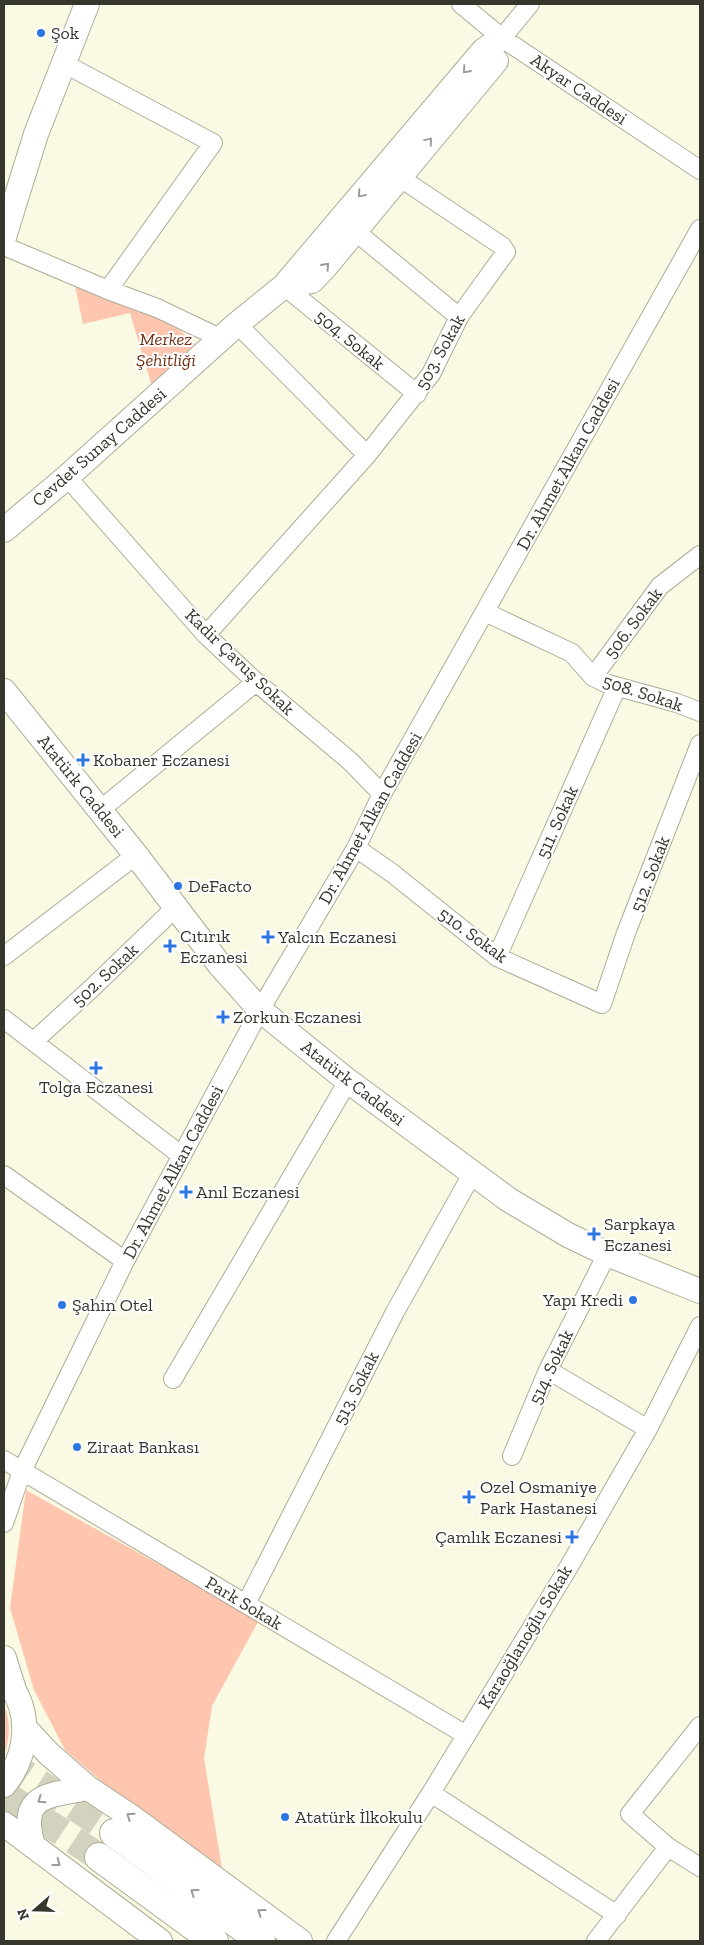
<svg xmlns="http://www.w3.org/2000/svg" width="704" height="1945" font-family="'Zilla Slab',serif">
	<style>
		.green { fill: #fec6af }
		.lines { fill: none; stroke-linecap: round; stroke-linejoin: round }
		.primary-tunnel { stroke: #d3d2bf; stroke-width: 28; stroke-dasharray: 28 14; stroke-linecap: butt }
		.street-casing { stroke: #adac98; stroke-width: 20 }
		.secondary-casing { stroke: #adac98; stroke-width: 26 }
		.primary-casing { stroke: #adac98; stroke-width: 30 }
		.street { stroke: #fff; stroke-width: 18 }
		.secondary { stroke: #fff; stroke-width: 24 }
		.primary { stroke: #fff; stroke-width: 28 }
		.oneway { stroke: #9a9a96 }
		.poi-dot { fill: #2d76e2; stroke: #fff; stroke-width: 2 }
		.labels { text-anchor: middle; stroke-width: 4; stroke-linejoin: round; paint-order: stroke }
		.poi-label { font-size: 18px; fill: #36362d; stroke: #fff; text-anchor: start }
		.street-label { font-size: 18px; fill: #36362d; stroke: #fff }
		.park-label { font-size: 18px; font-style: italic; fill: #723113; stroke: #fff }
	</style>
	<rect width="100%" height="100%" fill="#faf9e3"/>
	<path class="green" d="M 74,281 L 168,321 L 194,342 L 195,356 L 153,390 L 130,313 L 83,324 Z
		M 26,1490 L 259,1620 L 212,1706 L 204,1758 L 223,1875 L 144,1818 L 65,1750 L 34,1690 L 10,1608 Z
		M 4,1706 C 11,1721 10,1739 4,1755 Z"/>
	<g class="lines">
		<path class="primary-tunnel" d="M 4,1760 L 114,1833
			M 4,1794 L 99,1857"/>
		<defs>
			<path id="street" d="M 461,4 L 502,38 L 700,170
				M 502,38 L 530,4
				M 65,64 L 213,143 L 108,290
				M 355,231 L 459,317
				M 4,246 L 108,290 L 157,308 L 222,339
				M 284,286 L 417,394
				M 237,324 L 367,455 L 431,374 L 459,317 L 506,252 L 502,246 L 399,177
				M 67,477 L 206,635 L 256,682 L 351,762 L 382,794
				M 485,612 L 572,653 L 593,677 L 608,684 L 677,703 L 700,712
				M 206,635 L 367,455
				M 593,677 L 660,586 L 700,555
				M 100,810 L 256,682
				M 356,848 L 392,873 L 497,957 L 602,1004 L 626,933 L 700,744
				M 4,956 L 136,855
				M 497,957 L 617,687
				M 4,1019 L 182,1156
				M 34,1041 L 92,988 L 176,907
				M 4,1175 L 125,1261
				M 548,1370 L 648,1429
				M 173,1379 L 348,1081
				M 512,1456 L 548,1370 L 607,1254
				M 4,1460 L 466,1735
				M 4,1523 L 22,1471 L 125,1261 L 260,1010 L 356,848 L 382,794 L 700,229
				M 246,1604 L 395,1312 L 472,1174
				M 700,1726 L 630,1814 L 668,1847 L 700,1867
				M 431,1793 L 617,1915
				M 336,1941 L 431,1793 L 567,1570 L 648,1429 L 700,1326
				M 596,1941 L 668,1847"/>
			<path id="secondary" d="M 4,237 L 36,134 L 87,4
				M 284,286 L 312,281 L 326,266 L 496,61
				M 4,530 L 67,477 L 237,324 L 284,286 L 484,50 L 502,38
				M 4,691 L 136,855 L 219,964 L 260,1010 L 348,1081 L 509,1200 L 568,1235 L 607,1254 L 700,1291
				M 4,1658 L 15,1693
				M 4,1678 C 33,1708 29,1754 4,1785
				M 25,1728 L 48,1753 L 88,1788 L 130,1816 L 300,1941
				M 4,1824 L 160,1941
				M 33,1846 C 18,1794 47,1796 88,1788"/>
			<path id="primary" d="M 114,1833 L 261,1941
				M 99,1857 L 214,1941"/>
		</defs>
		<use href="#street" class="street-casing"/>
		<use href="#secondary" class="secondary-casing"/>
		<use href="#primary" class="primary-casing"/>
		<use href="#street" class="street"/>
		<use href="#secondary" class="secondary"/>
		<use href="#primary" class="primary"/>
	</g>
	<defs><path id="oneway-chevron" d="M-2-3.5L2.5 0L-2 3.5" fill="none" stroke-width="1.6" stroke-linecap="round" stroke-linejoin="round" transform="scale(1.25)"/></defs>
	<g class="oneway">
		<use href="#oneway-chevron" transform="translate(466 70) rotate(131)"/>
		<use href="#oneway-chevron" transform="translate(429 141) rotate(-50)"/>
		<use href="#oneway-chevron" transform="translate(361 194) rotate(131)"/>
		<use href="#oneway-chevron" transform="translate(326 266) rotate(-48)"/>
		<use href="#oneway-chevron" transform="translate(41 1800) rotate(145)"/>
		<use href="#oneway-chevron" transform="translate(130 1816) rotate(-145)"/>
		<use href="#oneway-chevron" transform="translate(57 1863) rotate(37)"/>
		<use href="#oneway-chevron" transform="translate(194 1892) rotate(-144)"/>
		<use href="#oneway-chevron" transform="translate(261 1912) rotate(-144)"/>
	</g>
	<g class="poi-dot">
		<circle cx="41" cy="33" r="5"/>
		<path d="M80.5 752.5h5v5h5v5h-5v5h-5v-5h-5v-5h5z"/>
		<circle cx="178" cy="886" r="5"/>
		<path d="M265.5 929.5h5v5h5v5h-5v5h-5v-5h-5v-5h5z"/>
		<path d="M167.5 938.5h5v5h5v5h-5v5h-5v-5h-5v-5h5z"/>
		<path d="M220.5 1009.5h5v5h5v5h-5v5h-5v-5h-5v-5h5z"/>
		<path d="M93.5 1060.5h5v5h5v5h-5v5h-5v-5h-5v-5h5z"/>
		<path d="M183.5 1184.5h5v5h5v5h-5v5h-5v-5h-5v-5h5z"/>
		<path d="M591.5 1226.5h5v5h5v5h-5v5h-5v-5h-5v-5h5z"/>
		<circle cx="633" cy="1300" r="5"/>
		<circle cx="62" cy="1305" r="5"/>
		<circle cx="77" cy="1447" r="5"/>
		<path d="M466.5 1489.5h5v5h5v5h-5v5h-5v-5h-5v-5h5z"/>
		<path d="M569.5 1529.5h5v5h5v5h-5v5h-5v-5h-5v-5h5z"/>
		<circle cx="285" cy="1817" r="5"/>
	</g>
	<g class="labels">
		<g class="poi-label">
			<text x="51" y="39">Şok</text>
			<text x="93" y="766">Kobaner Eczanesi</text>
			<text x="188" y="892">DeFacto</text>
			<text x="180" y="942">Cıtırık<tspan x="180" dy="21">Eczanesi</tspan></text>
			<text x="278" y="943">Yalcın Eczanesi</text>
			<text x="233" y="1023">Zorkun Eczanesi</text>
			<text x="96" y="1093" text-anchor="middle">Tolga Eczanesi</text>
			<text x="196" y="1198">Anıl Eczanesi</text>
			<text x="604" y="1230">Sarpkaya<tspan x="604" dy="21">Eczanesi</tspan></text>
			<text x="623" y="1306" text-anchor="end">Yapı Kredi</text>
			<text x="72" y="1311">Şahin Otel</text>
			<text x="87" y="1453">Ziraat Bankası</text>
			<text x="480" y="1493">Ozel Osmaniye<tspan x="480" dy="21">Park Hastanesi</tspan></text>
			<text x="562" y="1543" text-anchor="end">Çamlık Eczanesi</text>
			<text x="295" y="1823">Atatürk İlkokulu</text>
		</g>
		<g class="street-label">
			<text transform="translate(579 89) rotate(34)" y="6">Akyar Caddesi</text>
			<text transform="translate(350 340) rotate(39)" y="6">504. Sokak</text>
			<text transform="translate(440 352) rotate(-61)" y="6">503. Sokak</text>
			<text transform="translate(99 447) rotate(-41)" y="6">Cevdet Sunay Caddesi</text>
			<text transform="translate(568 464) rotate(-61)" y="6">Dr. Ahmet Alkan Caddesi</text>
			<text transform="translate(633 623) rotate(-53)" y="6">506. Sokak</text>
			<text transform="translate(240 662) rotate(44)" y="6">Kadir Çavuş Sokak</text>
			<text transform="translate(643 693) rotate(18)" y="6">508. Sokak</text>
			<text transform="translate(81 786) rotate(51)" y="6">Atatürk Caddesi</text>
			<text transform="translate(370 818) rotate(-61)" y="6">Dr. Ahmet Alkan Caddesi</text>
			<text transform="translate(557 822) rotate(-66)" y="6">511. Sokak</text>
			<text transform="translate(650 874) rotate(-69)" y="6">512. Sokak</text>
			<text transform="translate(473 935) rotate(36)" y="6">510. Sokak</text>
			<text transform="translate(105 975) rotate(-43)" y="6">502. Sokak</text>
			<text transform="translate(353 1083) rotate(38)" y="6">Atatürk Caddesi</text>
			<text transform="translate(173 1172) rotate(-62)" y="6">Dr. Ahmet Alkan Caddesi</text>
			<text transform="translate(551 1367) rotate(-65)" y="6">514. Sokak</text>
			<text transform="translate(356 1388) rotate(-63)" y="6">513. Sokak</text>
			<text transform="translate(244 1603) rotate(31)" y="6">Park Sokak</text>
			<text transform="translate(525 1637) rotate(-59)" y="6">Karaoğlanoğlu Sokak</text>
		</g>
		<g class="park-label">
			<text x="166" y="345">Merkez<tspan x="166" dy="21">Şehitliği</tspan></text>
		</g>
	</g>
	<rect width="704" height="1945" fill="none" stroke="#36362d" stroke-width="10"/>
	<g transform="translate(35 1910) rotate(250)" stroke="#ffffff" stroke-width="4" paint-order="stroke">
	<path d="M0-4L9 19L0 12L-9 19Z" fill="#36362d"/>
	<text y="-8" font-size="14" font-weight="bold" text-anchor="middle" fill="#36362d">N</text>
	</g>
</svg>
